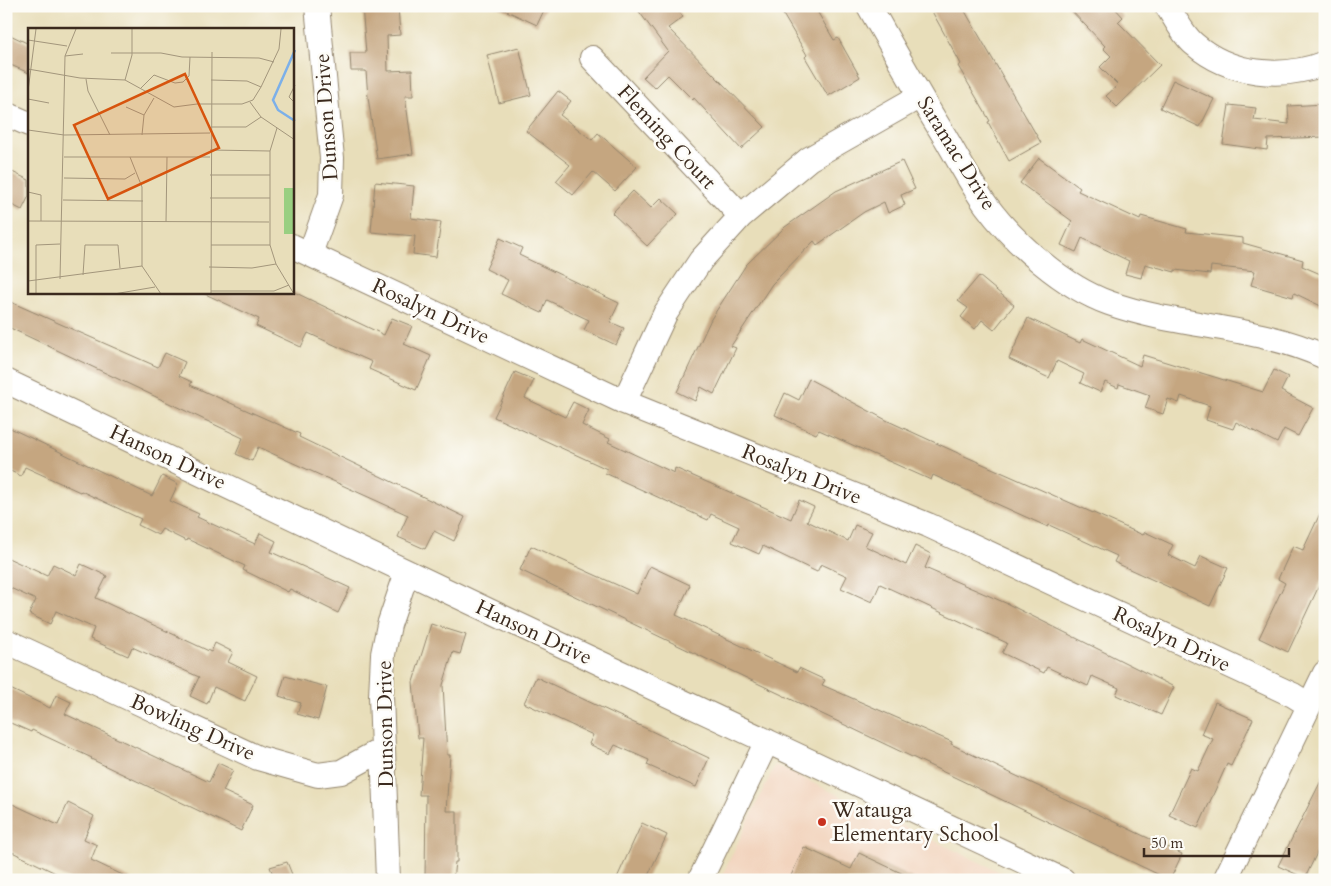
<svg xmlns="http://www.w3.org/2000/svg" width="1331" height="886" font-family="Cardo,serif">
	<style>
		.built { fill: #f2d4be }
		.building { fill: #c5a680 }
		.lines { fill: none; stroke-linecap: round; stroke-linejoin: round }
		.street-casing { stroke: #92846c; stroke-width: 26 }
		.street { stroke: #fff; stroke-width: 24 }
		.poi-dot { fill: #c8321e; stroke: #fdfcf7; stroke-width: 2 }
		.labels { text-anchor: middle; stroke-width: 5; stroke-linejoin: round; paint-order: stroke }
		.street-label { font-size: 21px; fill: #3b2a1e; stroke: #fdfcf7 }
		.poi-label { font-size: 21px; fill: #3b2a1e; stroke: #fdfcf7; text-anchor: start }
		.inset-river { fill: none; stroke: #7cb0e9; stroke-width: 2.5 }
		.inset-road { fill: none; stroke: #a3967c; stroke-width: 1 }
		.view { fill: #d7540e; fill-opacity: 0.15; stroke: #d7540e; stroke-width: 2.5 }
		.inset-edge { fill: none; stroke: #3b2a1e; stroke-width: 2.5 }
	</style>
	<rect width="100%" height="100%" fill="#fdfcf7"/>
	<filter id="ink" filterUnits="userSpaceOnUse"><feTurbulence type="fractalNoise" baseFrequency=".02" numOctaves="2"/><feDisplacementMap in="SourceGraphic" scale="10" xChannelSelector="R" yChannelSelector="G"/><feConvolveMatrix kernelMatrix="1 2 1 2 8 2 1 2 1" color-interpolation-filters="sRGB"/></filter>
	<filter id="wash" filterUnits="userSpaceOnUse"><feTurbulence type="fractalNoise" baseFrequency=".0096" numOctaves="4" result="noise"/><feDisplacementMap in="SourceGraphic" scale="20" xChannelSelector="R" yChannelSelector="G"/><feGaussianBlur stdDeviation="1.12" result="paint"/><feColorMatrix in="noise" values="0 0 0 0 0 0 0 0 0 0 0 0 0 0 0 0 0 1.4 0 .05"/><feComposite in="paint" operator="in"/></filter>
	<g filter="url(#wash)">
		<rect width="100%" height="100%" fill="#e8deba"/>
		<path class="built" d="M 775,765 L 1017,880 L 720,880 Z"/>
		<g id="blocks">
			<path class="building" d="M 362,6 L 398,6 L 400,35 L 387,36 L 388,71 L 412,70 L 413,96 L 405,96 L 413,154 L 377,159 L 368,97 L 366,71 L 351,71 L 350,53 L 366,53 Z
				M 496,6 L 546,6 L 537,25 Z
				M 635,6 L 675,6 L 683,17 L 668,28 L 765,127 L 741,149 L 694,98 L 693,100 L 668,75 L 655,88 L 643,77 L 668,51 Z
				M 778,6 L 814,6 L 834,40 L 838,38 L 860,77 L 828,96 L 805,57 L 807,55 Z
				M 929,6 L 962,6 L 1041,143 L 1009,161 L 988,122 L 990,121 L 958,66 L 961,64 Z
				M 1067,6 L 1113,6 L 1123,17 L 1118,22 L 1160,65 L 1117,107 L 1106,96 L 1118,85 L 1100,67 L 1111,56 L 1103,48 L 1105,46 Z
				M 6,33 L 29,44 L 29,73 L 6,63 Z
				M 519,47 L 531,95 L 499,103 L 487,55 Z
				M 1173,80 L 1214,99 L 1200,127 L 1160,108 Z
				M 558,91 L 571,101 L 560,115 L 592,140 L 598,133 L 637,167 L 615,191 L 593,172 L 573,195 L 556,181 L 570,165 L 526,131 Z
				M 1325,104 L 1325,137 L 1268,139 L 1267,150 L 1223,144 L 1229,105 L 1256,108 L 1254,120 L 1289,124 L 1288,106 Z
				M 1039,158 L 1080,188 L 1078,191 L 1140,220 L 1141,216 L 1187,229 L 1186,232 L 1243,238 L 1243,243 L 1303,260 L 1302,266 L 1325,276 L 1325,308 L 1294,293 L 1293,297 L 1251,285 L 1255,271 L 1211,266 L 1210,274 L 1175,270 L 1175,272 L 1145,264 L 1141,278 L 1125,274 L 1129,261 L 1082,238 L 1076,252 L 1061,245 L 1072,221 L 1020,183 Z
				M 902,161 L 915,189 L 901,195 L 905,205 L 888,213 L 884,202 L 864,212 L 817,245 L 814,241 L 772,284 L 731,346 L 736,348 L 714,394 L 701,387 L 695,401 L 677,392 L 711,319 L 746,265 L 785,227 L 836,191 Z
				M 6,169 L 29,180 L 29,196 L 22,210 L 6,202 Z
				M 375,182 L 414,186 L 411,218 L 441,222 L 436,257 L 413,254 L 415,236 L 371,232 Z
				M 633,191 L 651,208 L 661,198 L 678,214 L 647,246 L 612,213 Z
				M 500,238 L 522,248 L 519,255 L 619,303 L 610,322 L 624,328 L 616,345 L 584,330 L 589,320 L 547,300 L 542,313 L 501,294 L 508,280 L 486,269 Z
				M 979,276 L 1014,305 L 994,330 L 982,320 L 975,329 L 961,317 L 968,308 L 958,301 Z
				M 201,292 L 294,292 L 384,335 L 392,318 L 412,326 L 404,344 L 431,356 L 416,390 L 369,369 L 372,362 L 308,333 L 301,347 L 256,326 L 259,319 Z
				M 6,300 L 158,367 L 165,353 L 185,362 L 179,376 L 192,382 L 190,385 L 300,434 L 299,437 L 465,517 L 454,541 L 434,531 L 425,549 L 398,537 L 408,515 L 258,447 L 252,461 L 236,454 L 243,438 L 6,326 Z
				M 1028,318 L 1080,343 L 1082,339 L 1140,366 L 1143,355 L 1263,392 L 1274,370 L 1288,377 L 1281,391 L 1313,408 L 1298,436 L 1284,429 L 1277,443 L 1236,422 L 1233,429 L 1206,420 L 1210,406 L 1181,396 L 1179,403 L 1168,399 L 1163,414 L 1145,408 L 1150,395 L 1119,384 L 1118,388 L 1105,382 L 1100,392 L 1080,383 L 1084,374 L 1057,361 L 1049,378 L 1009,359 Z
				M 515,372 L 534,380 L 525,398 L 565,417 L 573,402 L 589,410 L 582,425 L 610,439 L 608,442 L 674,473 L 675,468 L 791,519 L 799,500 L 814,507 L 807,521 L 848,541 L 855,525 L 872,532 L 865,546 L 906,565 L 915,546 L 931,554 L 925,568 L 1008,604 L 1174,687 L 1161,715 L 1116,695 L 1119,688 L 1092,676 L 1088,686 L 1047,667 L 1044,673 L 1002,653 L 1007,643 L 880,584 L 872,602 L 841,588 L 847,576 L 821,564 L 817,572 L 763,546 L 759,554 L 732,542 L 739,527 L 711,514 L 708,520 L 605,473 L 607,469 L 494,417 Z
				M 809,379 L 888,421 L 960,454 L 1143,535 L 1145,532 L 1173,545 L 1168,555 L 1195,568 L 1201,556 L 1228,568 L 1210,606 L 1114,562 L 1117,556 L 1049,525 L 1048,527 L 933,475 L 931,480 L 819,430 L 816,434 L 775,415 L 785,393 L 799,400 Z
				M 6,426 L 152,496 L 162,476 L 178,484 L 170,501 L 199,514 L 197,517 L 255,544 L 260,533 L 276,541 L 271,552 L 350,588 L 338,613 L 290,589 L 288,592 L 243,570 L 245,566 L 187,539 L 186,541 L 162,529 L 158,535 L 138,525 L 141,519 L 81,491 L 80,492 L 25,467 L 21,476 L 6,469 Z
				M 1325,503 L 1325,573 L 1288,652 L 1259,638 L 1285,583 L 1278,579 L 1293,546 L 1303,550 Z
				M 531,546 L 637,594 L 650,566 L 690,585 L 676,615 L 797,672 L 799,668 L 825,680 L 822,685 L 952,742 L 951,744 L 1004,770 L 1182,854 L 1170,880 L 520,570 Z
				M 6,557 L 47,576 L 53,564 L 76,575 L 81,564 L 107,576 L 96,598 L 211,652 L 215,643 L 233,652 L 228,662 L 257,676 L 245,701 L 214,687 L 207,704 L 190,696 L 199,677 L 132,647 L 128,656 L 90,639 L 94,628 L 56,611 L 50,624 L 29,614 L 36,600 L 6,586 Z
				M 431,624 L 466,635 L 460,654 L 453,652 L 443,685 L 447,755 L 450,755 L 446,811 L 457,811 L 457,862 L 455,862 L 453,880 L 425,880 L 426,795 L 419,795 L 423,738 L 418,738 L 413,682 Z
				M 285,676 L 327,687 L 318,720 L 297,714 L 301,703 L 279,696 Z
				M 536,677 L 709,758 L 696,787 L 647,765 L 649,760 L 615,745 L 610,754 L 589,744 L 593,735 L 524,703 Z
				M 6,687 L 50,708 L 56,695 L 71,702 L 65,714 L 209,782 L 218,763 L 233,770 L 223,791 L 253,805 L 241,831 L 91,759 L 92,758 L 32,730 L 31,732 L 6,721 Z
				M 1215,702 L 1253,719 L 1231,766 L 1227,764 L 1198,828 L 1169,815 L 1191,768 L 1198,771 L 1213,739 L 1201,734 Z
				M 1325,773 L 1325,836 L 1305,878 L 1278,866 Z
				M 6,801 L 58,825 L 68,803 L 94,816 L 84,839 L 97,845 L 91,860 L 133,880 L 70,880 L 6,849 Z
				M 642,823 L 667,835 L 646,880 L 616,880 Z
				M 804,847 L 851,869 L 859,853 L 916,880 L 789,880 Z
				M 287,862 L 293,877 L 275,880 L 270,867 Z"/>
		</g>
	</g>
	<g filter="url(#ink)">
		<use href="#blocks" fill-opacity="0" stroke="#92846c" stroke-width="1"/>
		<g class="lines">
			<defs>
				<path id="street" d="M 869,6 C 894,50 918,94 945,137 C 958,159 971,184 986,205 C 1014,243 1064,287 1109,303 C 1179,328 1257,325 1325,357
					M 1167,6 C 1175,18 1183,35 1194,44 C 1230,75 1282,80 1325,63
					M 592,58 L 741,216
					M 6,114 L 29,124
					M 292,246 L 624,402 L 928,525 L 1293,695 L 1309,705
					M 310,254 L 331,195 L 332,158 L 317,6
					M 6,381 L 504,618 L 1063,880
					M 624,402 L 665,314 L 701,260 L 741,216 L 809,159 L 920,96
					M 6,641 L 258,758 L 318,775 L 341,772 L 383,749
					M 388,880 L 381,696 L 383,654 L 389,625 L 407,572
					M 700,880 L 767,741
					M 1225,880 L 1325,673"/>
			</defs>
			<use href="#street" class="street-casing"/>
			<use href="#street" class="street"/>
		</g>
	</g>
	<circle class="poi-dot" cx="822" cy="822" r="5"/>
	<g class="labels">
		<g class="street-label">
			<text transform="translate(326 117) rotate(-94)" y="7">Dunson Drive</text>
			<text transform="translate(667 137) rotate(47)" y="7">Fleming Court</text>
			<text transform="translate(957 153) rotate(58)" y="7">Saramac Drive</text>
			<text transform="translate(431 311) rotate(25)" y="7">Rosalyn Drive</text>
			<text transform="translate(168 457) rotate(25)" y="7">Hanson Drive</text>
			<text transform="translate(802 474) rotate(22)" y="7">Rosalyn Drive</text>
			<text transform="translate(534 632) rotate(25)" y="7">Hanson Drive</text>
			<text transform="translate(1172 639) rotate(25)" y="7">Rosalyn Drive</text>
			<text transform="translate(385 724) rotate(-91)" y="7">Dunson Drive</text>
			<text transform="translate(193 727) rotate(24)" y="7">Bowling Drive</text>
		</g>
		<g class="poi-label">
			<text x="832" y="817">Watauga<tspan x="832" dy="24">Elementary School</tspan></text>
		</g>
	</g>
	<g transform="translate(28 28)">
		<rect width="266" height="266" fill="#e8deba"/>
		<path d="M 256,160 L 266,160 L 266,206 L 256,206 Z" fill="#99cf81"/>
		<path class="inset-river" d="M 267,22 L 245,72 L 250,82 L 267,93"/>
		<path class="inset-road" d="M 0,12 L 39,18M 83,25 L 133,25 L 154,29 L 231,30 L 246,34M 37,28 L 55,26M 0,41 L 52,50 L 97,52 L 146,79 L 169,76 L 214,76 L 225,72 L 233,59 L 251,21 L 253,1M 58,51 L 60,63 L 82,107M 97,52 L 104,27 L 104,1M 183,52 L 219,53 L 233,59M 267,57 L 261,69 L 267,75M 113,60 L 126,47 L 147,55 L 155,54 L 161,48 L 162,29M 0,63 L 8,1M 0,71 L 21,75M 222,74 L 233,89 L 267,112M 98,79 L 116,87M 183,99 L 218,99 L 233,89M 249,100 L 242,123 L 242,217 L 248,236 L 266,266M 0,102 L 36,107 L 182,105M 114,107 L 116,87 L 126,70M 182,122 L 242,123M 36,129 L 182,129M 102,129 L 114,159 L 114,238 L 133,266M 182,147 L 242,147M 36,150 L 97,151 L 107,145M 0,164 L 13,167 L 13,193M 182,170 L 242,170M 35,172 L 115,173M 0,193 L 241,194M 138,194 L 139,129M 183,217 L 242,217M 181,239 L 224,240 L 248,236M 55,247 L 57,217 L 90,217 L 92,240M 32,251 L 37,28 L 48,1M 0,253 L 114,238M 183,263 L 246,263 L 261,257M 8,266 L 8,217 L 32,216M 86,266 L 127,259M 183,266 L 184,24"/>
		<path class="view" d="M 157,46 L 191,120 L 80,171 L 46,97 Z"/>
		<rect width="266" height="266" class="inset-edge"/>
	</g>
	<rect width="1331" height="886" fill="none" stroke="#fdfcf7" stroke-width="25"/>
	<path d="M1144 848v8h145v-8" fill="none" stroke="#3b2a1e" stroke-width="2.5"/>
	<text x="1151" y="848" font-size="15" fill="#3b2a1e" stroke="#fdfcf7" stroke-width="4" paint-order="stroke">50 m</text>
</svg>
